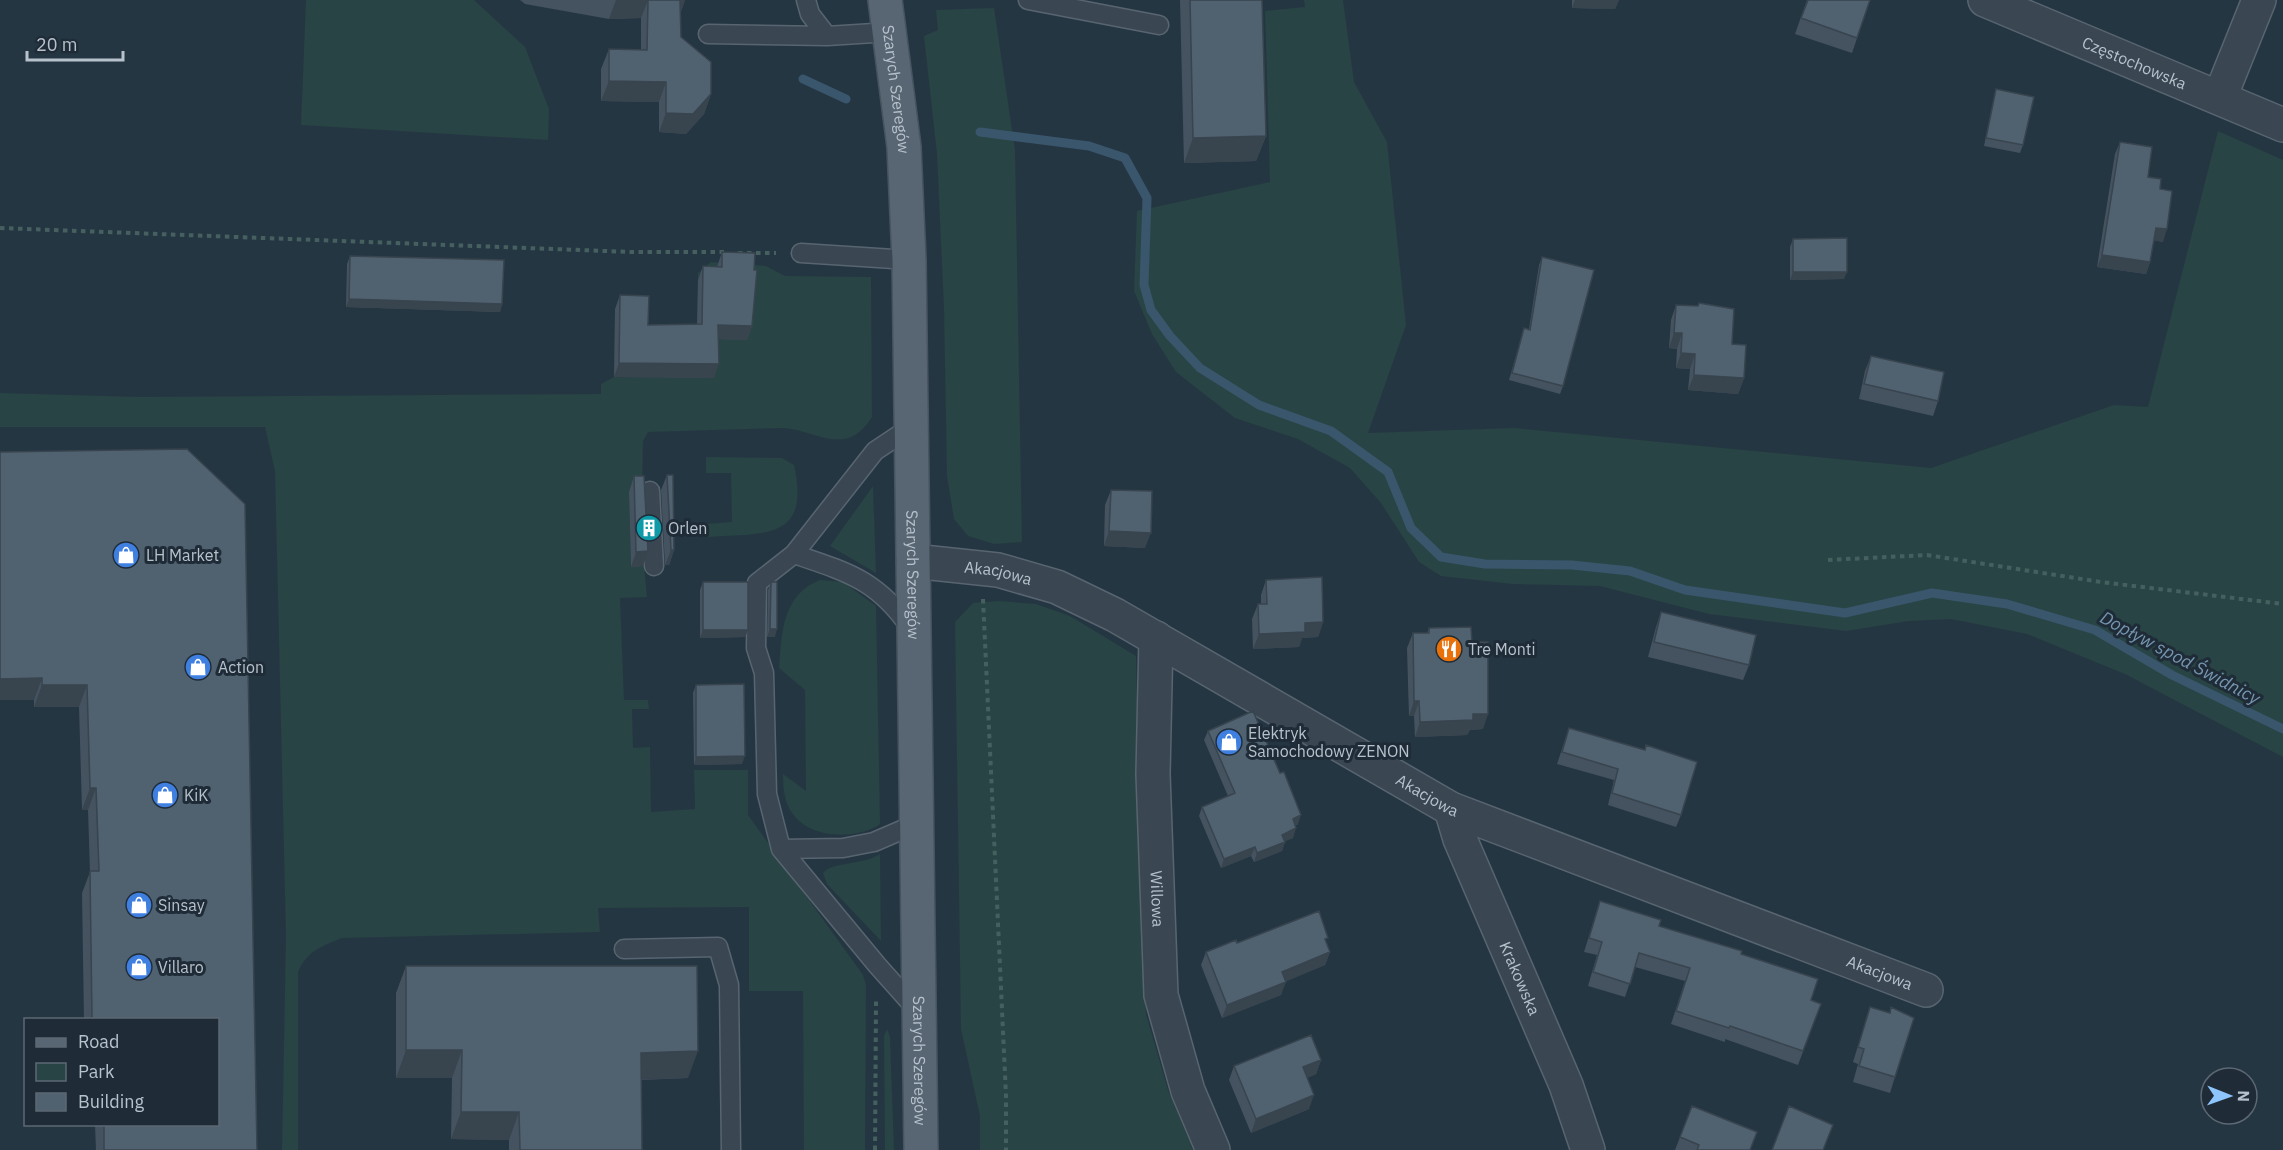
<svg xmlns="http://www.w3.org/2000/svg" width="2283" height="1150" font-family="'IBM Plex Sans',sans-serif">
	<style>
		.green { fill: #284444 }
		.lines { fill: none; stroke-linecap: round; stroke-linejoin: round }
		.stream { stroke: #3a566c; stroke-width: 9 }
		.lane-casing { stroke: #586570; stroke-width: 21 }
		.street-casing { stroke: #586570; stroke-width: 36 }
		.primary-casing { stroke: #47535f; stroke-width: 36 }
		.path { stroke: #466060; stroke-width: 4; stroke-dasharray: 4.5 4.5; stroke-linecap: butt }
		.lane { stroke: #3a4753; stroke-width: 18 }
		.street { stroke: #3a4753; stroke-width: 33 }
		.primary { stroke: #586673; stroke-width: 33 }
		.wall { fill: #455360 }
		.shaded-wall { fill: #38444e }
		.building { fill: #506170; stroke: #38444e; stroke-width: 1.5 }
		.labels { text-anchor: middle; stroke-width: 6; stroke-linejoin: round; paint-order: stroke }
		.street-label { font-size: 16px; fill: #b7c2cc; stroke: #1f2c38 }
		.poi-label { font-size: 16px; fill: #b7c2cc; stroke: #1f2c38; text-anchor: start }
		.water-label { font-size: 18px; font-style: italic; fill: #7696b0; stroke: #1f2c38 }
	</style>
	<rect width="100%" height="100%" fill="#253643"/>
	<path class="green" d="M 306,0 L 474,0 L 525,47 L 549,109 L 548,140 L 301,125 Z
		M 1304,0 L 1343,0 L 1354,82 L 1387,142 L 1406,325 L 1368,433 L 1514,428 L 1931,468 L 2114,405 L 2148,407 L 2218,131 L 2283,160 L 2283,757 L 2125,674 L 2027,634 L 1951,619 L 1909,621 L 1846,631 L 1709,614 L 1600,586 L 1513,584 L 1441,576 L 1419,562 L 1381,503 L 1350,468 L 1298,439 L 1235,418 L 1176,372 L 1152,334 L 1134,291 L 1137,211 L 1270,182 L 1265,11 L 1305,7 Z
		M 994,8 L 1015,150 L 1022,542 L 994,544 L 968,536 L 954,519 L 947,476 L 944,308 L 937,154 L 924,36 L 938,30 L 936,10 Z
		M 711,262 L 766,266 L 785,276 L 871,277 L 872,417 C 846,459 817,430 783,428 L 648,432 L 643,441 L 642,491 L 629,492 L 631,566 L 644,566 L 647,597 L 620,598 L 624,700 L 648,700 L 649,709 L 632,709 L 633,748 L 650,747 L 651,812 L 695,809 L 694,770 L 748,770 L 748,815 L 863,975 L 866,985 L 865,1150 L 804,1150 L 803,991 L 749,991 L 749,907 L 598,908 L 600,932 L 342,938 C 322,946 307,951 298,972 L 298,1150 L 282,1150 L 286,936 L 275,471 L 265,427 L 0,427 L 0,393 L 140,397 L 601,394 L 601,384 L 614,377 L 713,378 L 716,281 L 698,280 L 698,273 Z
		M 706,457 L 782,458 L 794,465 C 811,541 764,533 708,537 L 707,524 L 732,522 L 731,473 L 706,473 Z
		M 873,486 L 876,573 L 830,546 Z
		M 820,580 L 843,582 L 876,606 L 880,824 C 857,840 810,839 793,814 C 784,803 783,787 783,774 L 806,791 L 805,690 L 779,668 C 782,632 782,595 820,580 Z
		M 998,601 L 1036,604 L 1070,616 L 1136,656 L 1143,968 L 1146,1014 L 1168,1090 L 1193,1150 L 980,1150 L 980,1116 L 961,1029 L 955,622 L 973,603 Z
		M 880,854 L 881,941 L 827,884 L 823,873 C 833,861 862,866 880,854 Z
		M 887,1029 L 890,1037 L 894,1150 L 885,1150 L 884,1036 Z"/>
	<g class="lines">
		<path class="stream" d="M 803,79 L 846,99
			M 980,132 L 1089,146 L 1125,158 L 1147,198 L 1144,285 L 1151,310 L 1170,336 L 1200,368 L 1259,405 L 1331,431 L 1388,472 L 1411,528 L 1441,557 L 1485,564 L 1572,565 L 1630,571 L 1685,590 L 1845,613 L 1932,593 L 2007,604 L 2095,630 L 2172,675 L 2283,729"/>
		<defs>
			<path id="lane" d="M 806,0 L 810,14 L 827,36 L 890,32
				M 1028,0 L 1159,25
				M 708,34 L 827,36
				M 801,253 L 909,260
				M 911,427 L 875,451 L 794,554 L 757,583 L 756,648 L 764,673 L 767,794 L 781,849 L 877,965 L 918,1011
				M 650,491 L 654,566
				M 794,554 C 847,572 878,580 911,629
				M 781,849 L 843,848 L 874,842 L 918,823
				M 624,949 L 718,947 L 729,985 L 731,1150"/>
			<g id="street">
				<path id="s1" d="M 1985,0 L 2283,125"/>
				<path d="M 2220,97 L 2259,0"/>
				<path id="s2" d="M 913,561 L 998,570 L 1057,587 L 1115,615 L 1451,809 L 1926,990"/>
				<path id="s3" d="M 1156,638 L 1153,774 L 1161,995 L 1188,1091 L 1213,1150"/>
				<path id="s4" d="M 1451,809 L 1460,839 L 1566,1085 L 1588,1150"/>
			</g>
			<g id="primary">
				<path id="s5" d="M 885,0 L 904,147 L 909,260 L 921,1150"/>
			</g>
		</defs>
		<use href="#lane" class="lane-casing"/>
		<use href="#street" class="street-casing"/>
		<use href="#primary" class="primary-casing"/>
		<path class="path" d="M 0,228 L 632,252 L 725,252
			M 738,253 L 776,253
			M 1828,560 L 1927,555 L 2101,582 L 2283,604
			M 983,599 L 1006,1096 L 1006,1150
			M 875,1150 L 876,1001"/>
		<use href="#lane" class="lane"/>
		<use href="#street" class="street"/>
		<use href="#primary" class="primary"/>
	</g>
	<path class="wall" d="M 520,0 L 685,0 L 680,14 L 681,37 L 711,94 L 704,114 L 686,134 L 659,132 L 659,102 L 601,101 L 601,69 L 609,49 L 641,50 L 641,18 L 609,19 L 525,4 Z
		M 1180,0 L 1262,0 L 1266,136 L 1256,161 L 1184,163 Z
		M 1572,0 L 1619,0 L 1615,9 L 1572,8 Z
		M 1807,0 L 1870,0 L 1852,53 L 1795,34 Z
		M 1996,89 L 2023,145 L 2020,153 L 1984,146 L 1994,97 Z
		M 2120,142 L 2148,177 L 2160,189 L 2163,242 L 2154,240 L 2150,262 L 2146,274 L 2097,267 L 2115,154 Z
		M 1793,239 L 1844,279 L 1790,280 L 1790,247 Z
		M 722,252 L 752,326 L 747,340 L 719,339 L 714,378 L 614,377 L 615,309 L 620,295 L 648,325 L 697,324 L 698,280 L 703,266 L 717,267 Z
		M 350,256 L 502,304 L 500,312 L 346,307 L 347,264 Z
		M 1542,257 L 1563,386 L 1560,394 L 1509,380 L 1524,328 L 1529,329 L 1539,265 Z
		M 1676,305 L 1732,344 L 1744,378 L 1738,394 L 1688,390 L 1690,369 L 1676,368 L 1677,349 L 1669,348 L 1671,320 Z
		M 1871,356 L 1938,401 L 1933,416 L 1859,399 L 1865,371 Z
		M 187,449 L 257,1150 L 96,1150 L 95,1125 L 218,1125 L 218,1020 L 84,1020 L 82,893 L 90,872 L 88,810 L 82,810 L 79,707 L 34,707 L 34,700 L 0,700 Z
		M 667,475 L 674,550 L 669,565 L 665,565 L 661,490 Z
		M 634,476 L 643,566 L 631,567 L 629,492 Z
		M 1111,490 L 1145,548 L 1104,546 L 1105,505 Z
		M 1266,580 L 1323,622 L 1318,637 L 1302,638 L 1299,647 L 1253,649 L 1252,619 L 1258,604 L 1261,604 L 1261,595 Z
		M 703,582 L 748,630 L 745,637 L 700,638 L 700,590 Z
		M 771,582 L 775,637 L 767,637 L 768,590 Z
		M 1661,612 L 1749,665 L 1743,680 L 1648,657 L 1656,627 Z
		M 1429,628 L 1472,642 L 1483,729 L 1470,730 L 1467,735 L 1415,737 L 1414,716 L 1409,716 L 1407,648 L 1413,633 L 1427,633 Z
		M 696,685 L 742,764 L 694,765 L 693,693 Z
		M 1569,728 L 1681,815 L 1676,827 L 1608,805 L 1614,780 L 1557,764 Z
		M 1208,731 L 1298,824 L 1295,826 L 1293,838 L 1285,841 L 1282,851 L 1254,862 L 1251,856 L 1221,868 L 1199,816 L 1202,807 L 1228,796 L 1204,740 Z
		M 1600,901 L 1659,926 L 1741,954 L 1811,1000 L 1821,1004 L 1798,1065 L 1725,1039 L 1725,1042 L 1671,1024 L 1685,981 L 1635,967 L 1625,997 L 1588,986 L 1597,955 L 1584,952 Z
		M 1237,943 L 1326,943 L 1330,952 L 1325,965 L 1285,981 L 1281,995 L 1222,1018 L 1201,965 L 1206,952 Z
		M 406,966 L 688,1078 L 641,1080 L 642,1150 L 509,1150 L 509,1140 L 451,1139 L 452,1078 L 396,1078 L 396,993 Z
		M 1870,1007 L 1895,1077 L 1890,1093 L 1853,1082 L 1858,1064 L 1853,1062 Z
		M 1321,1060 L 1316,1074 L 1307,1078 L 1309,1109 L 1251,1133 L 1229,1080 L 1234,1066 Z
		M 1692,1106 L 1757,1132 L 1750,1150 L 1675,1150 Z"/>
	<path class="shaded-wall" d="M 616,0 L 648,0 L 641,18 L 609,19 Z
		M 679,0 L 685,0 L 680,15 Z
		M 1575,0 L 1619,0 L 1615,9 L 1572,8 Z
		M 609,81 L 666,82 L 659,102 L 601,101 Z
		M 711,94 L 704,114 L 686,134 L 659,132 L 666,113 Z
		M 1266,136 L 1256,161 L 1184,163 L 1193,138 Z
		M 2156,228 L 2167,229 L 2163,242 L 2152,240 Z
		M 2102,255 L 2150,262 L 2146,274 L 2097,267 Z
		M 1793,272 L 1847,272 L 1844,279 L 1790,280 Z
		M 349,299 L 502,304 L 500,312 L 346,307 Z
		M 718,325 L 752,326 L 747,340 L 713,339 Z
		M 1674,333 L 1682,333 L 1677,349 L 1669,348 Z
		M 1681,353 L 1695,354 L 1690,369 L 1676,368 Z
		M 619,363 L 719,364 L 714,378 L 614,377 Z
		M 1694,375 L 1744,378 L 1738,394 L 1688,390 Z
		M 1109,531 L 1151,533 L 1145,548 L 1104,546 Z
		M 671,550 L 674,550 L 669,565 L 665,565 Z
		M 648,551 L 643,566 L 631,567 L 636,552 Z
		M 1323,622 L 1318,637 L 1302,638 L 1299,647 L 1253,649 L 1259,634 L 1305,623 Z
		M 770,629 L 777,629 L 775,637 L 767,637 Z
		M 703,630 L 748,630 L 745,637 L 700,638 Z
		M 42,678 L 34,700 L 0,700 L 0,679 Z
		M 42,685 L 87,685 L 79,707 L 34,707 Z
		M 1414,701 L 1419,701 L 1414,716 L 1409,716 Z
		M 1473,714 L 1488,714 L 1483,729 L 1470,730 L 1467,735 L 1415,737 L 1420,722 Z
		M 745,756 L 742,764 L 694,765 L 696,757 Z
		M 90,788 L 96,788 L 88,810 L 82,810 Z
		M 1301,815 L 1298,824 L 1290,828 L 1293,819 Z
		M 1296,828 L 1293,838 L 1279,844 L 1282,835 Z
		M 1285,842 L 1282,851 L 1254,862 L 1257,853 Z
		M 1255,847 L 1251,856 L 1221,868 L 1224,859 Z
		M 1330,952 L 1325,965 L 1278,985 L 1286,982 L 1281,995 L 1222,1018 L 1227,1005 L 1282,972 Z
		M 406,1050 L 462,1050 L 452,1078 L 396,1078 Z
		M 698,1051 L 688,1078 L 631,1080 L 641,1053 Z
		M 1321,1060 L 1316,1074 L 1297,1082 L 1303,1067 Z
		M 1314,1095 L 1309,1109 L 1251,1133 L 1256,1119 Z
		M 461,1112 L 519,1112 L 509,1140 L 451,1139 Z"/>
	<path class="building" d="M 648,0 L 680,0 L 681,37 L 711,62 L 711,94 L 693,114 L 666,113 L 666,82 L 609,81 L 609,49 L 647,50 Z
		M 1190,0 L 1262,0 L 1266,136 L 1193,138 Z
		M 1808,0 L 1870,0 L 1857,38 L 1801,18 Z
		M 1996,89 L 2034,97 L 2023,145 L 1986,138 Z
		M 2120,142 L 2152,147 L 2148,177 L 2161,179 L 2160,189 L 2172,191 L 2167,229 L 2156,228 L 2150,262 L 2102,255 Z
		M 1847,238 L 1847,272 L 1793,272 L 1793,239 Z
		M 722,252 L 755,253 L 754,270 L 757,270 L 752,326 L 718,325 L 719,364 L 619,363 L 620,295 L 649,296 L 648,325 L 702,324 L 703,266 L 722,267 Z
		M 350,256 L 504,260 L 502,304 L 349,299 Z
		M 1542,257 L 1594,270 L 1563,386 L 1512,373 L 1524,328 L 1530,330 Z
		M 1699,303 L 1734,309 L 1732,344 L 1746,345 L 1744,378 L 1694,375 L 1695,354 L 1681,353 L 1682,333 L 1674,333 L 1676,305 L 1698,306 Z
		M 1871,356 L 1944,372 L 1938,401 L 1864,384 Z
		M 187,449 L 245,504 L 257,1150 L 104,1150 L 104,1125 L 218,1125 L 218,1020 L 92,1020 L 90,871 L 99,871 L 96,788 L 90,788 L 87,685 L 42,685 L 42,678 L 0,679 L 0,452 Z
		M 667,475 L 673,475 L 674,550 L 671,550 Z
		M 634,476 L 644,476 L 648,551 L 636,552 Z
		M 1111,490 L 1152,491 L 1151,533 L 1109,531 Z
		M 1322,577 L 1323,622 L 1305,623 L 1305,632 L 1259,634 L 1258,604 L 1267,604 L 1266,580 Z
		M 703,582 L 748,582 L 748,630 L 703,630 Z
		M 771,582 L 777,582 L 777,629 L 770,629 Z
		M 1661,612 L 1756,635 L 1749,665 L 1654,642 Z
		M 1471,627 L 1472,642 L 1488,642 L 1488,714 L 1473,714 L 1473,720 L 1420,722 L 1419,701 L 1414,701 L 1413,633 L 1429,633 L 1429,628 Z
		M 744,684 L 745,756 L 696,757 L 696,685 Z
		M 1253,711 L 1280,773 L 1284,772 L 1301,815 L 1293,819 L 1296,828 L 1282,835 L 1285,842 L 1257,853 L 1255,847 L 1224,859 L 1202,807 L 1235,793 L 1208,731 Z
		M 1569,728 L 1645,750 L 1646,745 L 1697,762 L 1681,815 L 1612,793 L 1618,769 L 1562,752 Z
		M 1600,901 L 1661,920 L 1659,926 L 1742,951 L 1741,954 L 1818,979 L 1811,1000 L 1821,1004 L 1803,1051 L 1730,1026 L 1729,1028 L 1676,1011 L 1690,968 L 1639,953 L 1630,984 L 1593,972 L 1602,942 L 1589,938 Z
		M 1319,911 L 1328,938 L 1325,939 L 1330,952 L 1282,972 L 1286,982 L 1227,1005 L 1206,952 L 1236,940 L 1237,943 Z
		M 406,966 L 697,966 L 698,1051 L 641,1053 L 642,1150 L 520,1150 L 519,1112 L 461,1112 L 462,1050 L 406,1050 Z
		M 1870,1007 L 1890,1013 L 1891,1007 L 1914,1018 L 1895,1077 L 1859,1066 L 1864,1049 L 1858,1047 Z
		M 1311,1035 L 1321,1060 L 1303,1067 L 1314,1095 L 1256,1119 L 1234,1066 Z
		M 1692,1106 L 1757,1132 L 1750,1150 L 1697,1150 L 1699,1145 L 1680,1137 Z
		M 1789,1106 L 1833,1125 L 1823,1150 L 1772,1150 Z"/>
	<defs>
		<symbol id="building-disc" viewBox="-11 -11 22 22"><circle r="9.5" fill="#0f9aa8" stroke="#1f2c38"/><path d="M-4-6H4V6H1V3H-1V6H-4ZM-2.5-4.3h1.7v1.8h-1.7ZM.8-4.3h1.7v1.8H.8ZM-2.5-1h1.7V.8h-1.7ZM.8-1h1.7V.8H.8Z" fill="#fff"/></symbol>
		<symbol id="shop-disc" viewBox="-11 -11 22 22"><circle r="9.5" fill="#3f7fe0" stroke="#1f2c38"/><path d="M-5-2.5h2.3a2.7 3.5 0 0 1 5.4 0H5L5.5 6h-11ZM-1.5-2.5h3a1.5 2.3 0 0 0-3 0Z" fill="#fff"/></symbol>
		<symbol id="restaurant-disc" viewBox="-11 -11 22 22"><circle r="9.5" fill="#e8710a" stroke="#1f2c38"/><path d="M-5-6h1v4h1v-4h1v4h1v-4h1v5L-1.5 .5V6h-2V.5L-5-1ZM5-6V6H3V1.5H1.5Q1.5-4 5-6Z" fill="#fff"/></symbol>
	</defs>
	<g fill-rule="evenodd">
		<use href="#building-disc" x="634" y="513" width="30" height="30"/>
		<use href="#shop-disc" x="111" y="540" width="30" height="30"/>
		<use href="#restaurant-disc" x="1434" y="634" width="30" height="30"/>
		<use href="#shop-disc" x="183" y="652" width="30" height="30"/>
		<use href="#shop-disc" x="1214" y="727" width="30" height="30"/>
		<use href="#shop-disc" x="150" y="780" width="30" height="30"/>
		<use href="#shop-disc" x="124" y="890" width="30" height="30"/>
		<use href="#shop-disc" x="124" y="952" width="30" height="30"/>
	</g>
	<g class="labels">
		<g class="street-label">
			<text dy="6" stroke="none"><textPath href="#s1" startOffset="162">Częstochowska</textPath></text>
			<text dy="6" stroke="none"><textPath href="#s5" startOffset="90">Szarych Szeregów</textPath></text>
			<text dy="6" stroke="none"><textPath href="#s2" startOffset="86">Akacjowa</textPath></text>
			<text dy="6" stroke="none"><textPath href="#s5" startOffset="576">Szarych Szeregów</textPath></text>
			<text dy="6" stroke="none"><textPath href="#s2" startOffset="572">Akacjowa</textPath></text>
			<text dy="6" stroke="none"><textPath href="#s3" startOffset="261">Willowa</textPath></text>
			<text dy="6" stroke="none"><textPath href="#s2" startOffset="1058">Akacjowa</textPath></text>
			<text dy="6" stroke="none"><textPath href="#s4" startOffset="183">Krakowska</textPath></text>
			<text dy="6" stroke="none"><textPath href="#s5" startOffset="1062">Szarych Szeregów</textPath></text>
		</g>
		<g class="poi-label">
			<text x="668" y="534">Orlen</text>
			<text x="146" y="561">LH Market</text>
			<text x="1468" y="655">Tre Monti</text>
			<text x="218" y="673">Action</text>
			<text x="1248" y="739">Elektryk<tspan x="1248" dy="18">Samochodowy ZENON</tspan></text>
			<text x="184" y="801">KiK</text>
			<text x="158" y="911">Sinsay</text>
			<text x="158" y="973">Villaro</text>
		</g>
		<g class="water-label">
			<text transform="translate(2180 658) rotate(28)" y="6">Dopływ spod Świdnicy</text>
		</g>
	</g>
	<rect x="24" y="1018" width="195" height="108" fill="#1f2c38" stroke="#5c6873" stroke-width="1.5"/>
	<rect x="36" y="1038" width="30" height="9" fill="#586673" stroke="#5c6873" stroke-width="1.5"/>
	<text x="78" y="1048" font-size="18" fill="#b7c2cc">Road</text>
	<rect x="36" y="1063" width="30" height="18" fill="#284444" stroke="#5c6873" stroke-width="1.5"/>
	<text x="78" y="1078" font-size="18" fill="#b7c2cc">Park</text>
	<rect x="36" y="1093" width="30" height="18" fill="#506170" stroke="#5c6873" stroke-width="1.5"/>
	<text x="78" y="1108" font-size="18" fill="#b7c2cc">Building</text>
	<g transform="translate(2229 1096) rotate(91)"><circle r="28" fill="#1f2c38" stroke="#5c6873" stroke-width="1.5"/>
	<path d="M0-4.5L10 22L0 15L-10 22Z" fill="#8dc5fc"/>
	<text y="-9" font-size="16" font-weight="bold" text-anchor="middle" fill="#b7c2cc">N</text>
	</g>
	<path d="M27 51v9h96v-9" fill="none" stroke="#b7c2cc" stroke-width="3"/>
	<text x="36" y="51" font-size="18" fill="#b7c2cc" stroke="#1f2c38" stroke-width="4.5" paint-order="stroke">20 m</text>
</svg>
